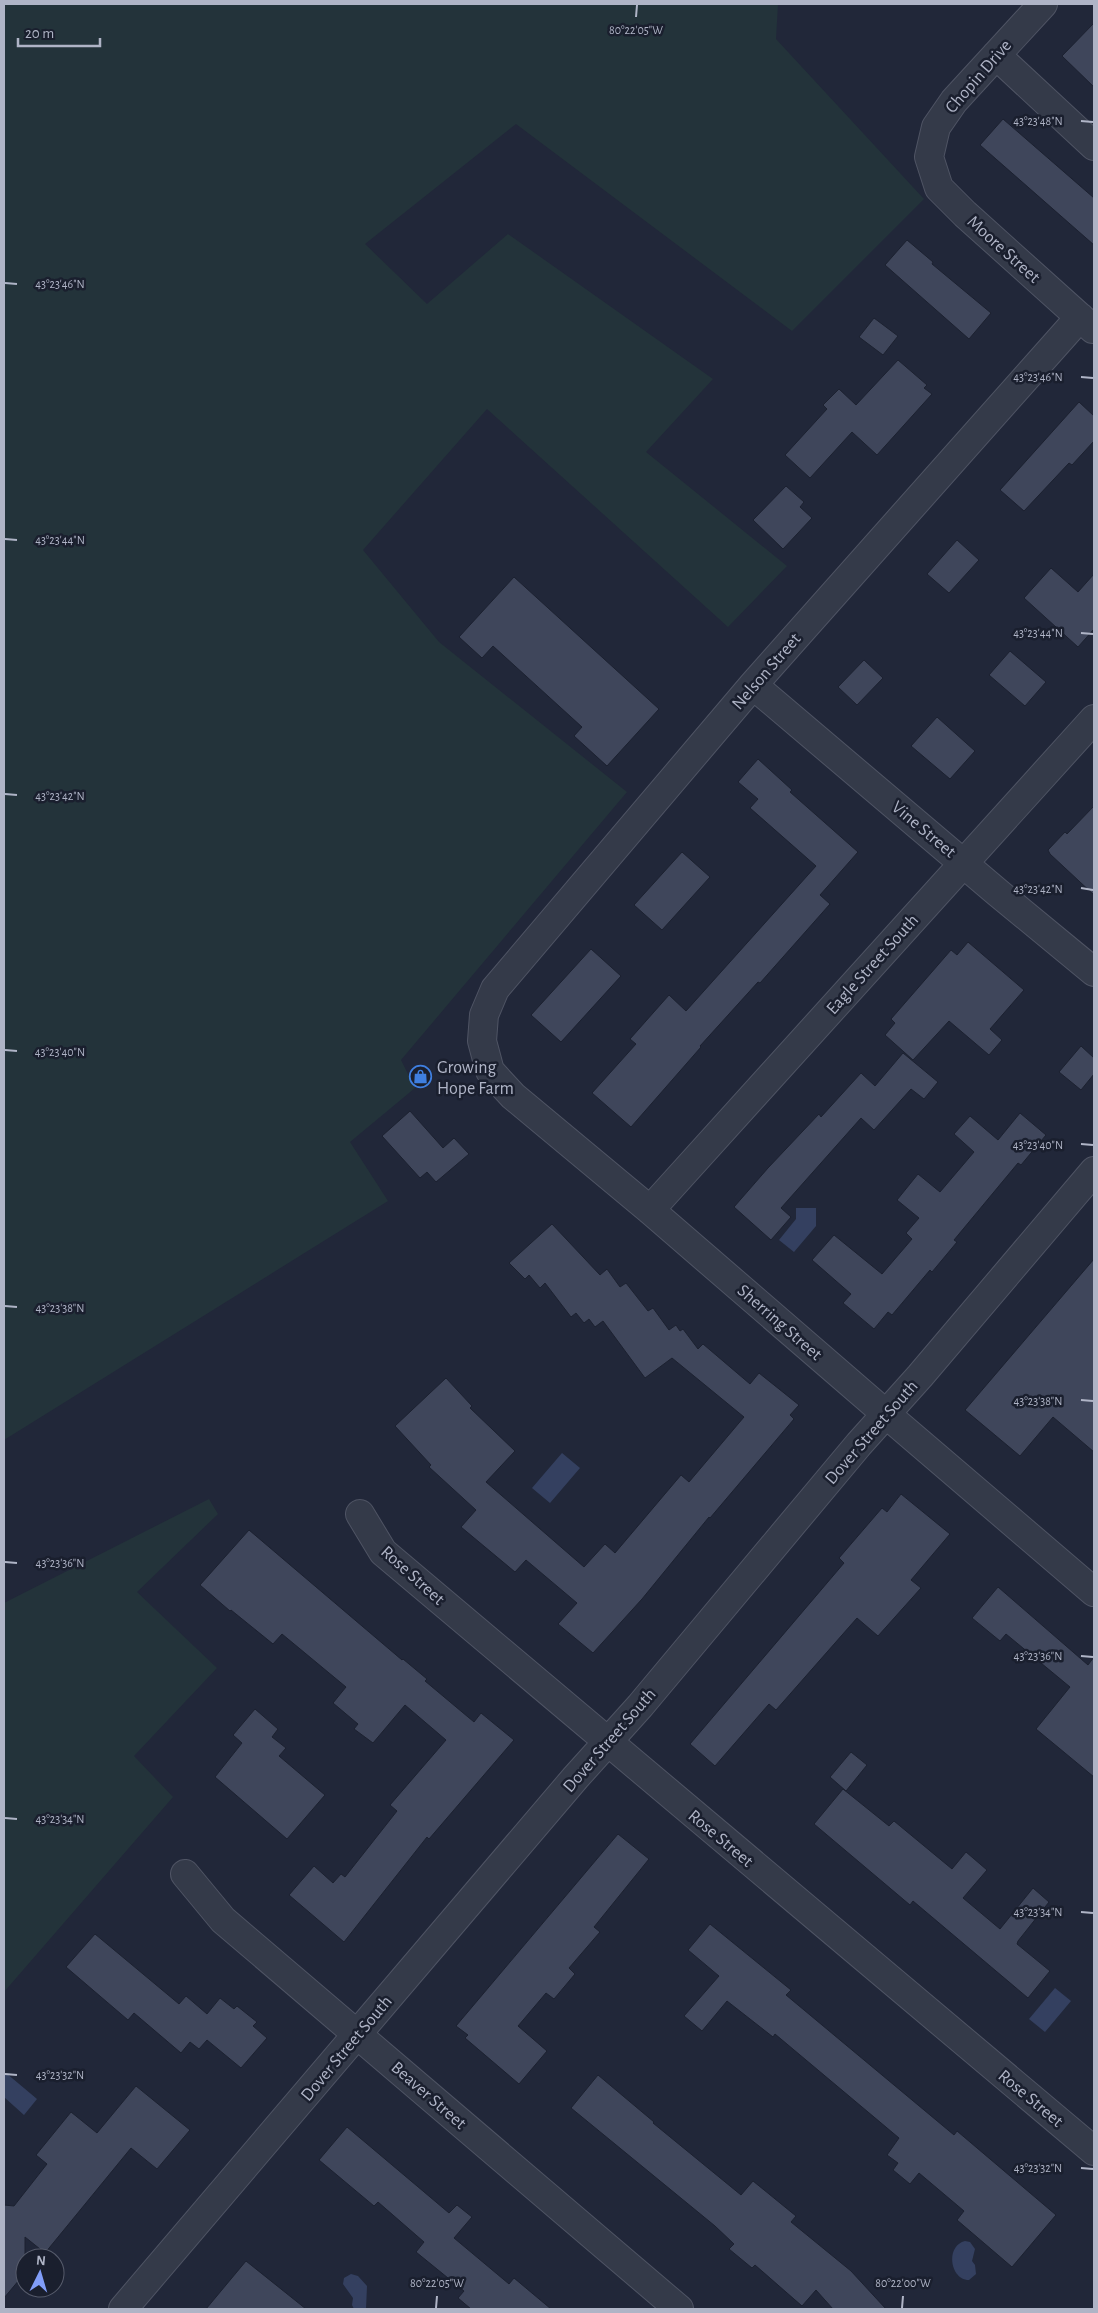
<svg xmlns="http://www.w3.org/2000/svg" width="1098" height="2313" font-family="'Alegreya Sans',sans-serif">
	<style>
		.green { fill: #23333a }
		.water { fill: #344060 }
		.building { fill: #3f465b; stroke: #1c2130 }
		.lines { fill: none; stroke-linecap: round; stroke-linejoin: round }
		.minor-casing { stroke: #4f5464; stroke-width: 30 }
		.minor { stroke: #343a49; stroke-width: 28 }
		.ticks { fill: none; stroke: #afb4c6; stroke-width: 2 }
		.labels { text-anchor: middle; stroke-width: 5; stroke-linejoin: round; paint-order: stroke }
		.street-label { font-size: 18px; fill: #afb4c6; stroke: #1a1f2e }
		.poi-label { font-size: 18px; fill: #afb4c6; stroke: #1a1f2e; text-anchor: start }
		.ticks-label { font-size: 12px; text-anchor: middle; fill: #afb4c6; stroke: #1a1f2e; stroke-width: 5; stroke-linejoin: round; paint-order: stroke }
	</style>
	<rect width="100%" height="100%" fill="#212739"/>
	<path class="green" d="M 4,4 L 780,4 L 778,5 L 776,39 L 924,199 L 792,331 L 516,124 L 365,244 L 427,304 L 508,234 L 713,379 L 646,452 L 787,566 L 728,627 L 487,409 L 363,550 L 439,642 L 627,792 L 401,1060 L 415,1088 L 350,1142 L 388,1201 L 4,1440 Z
		M 209,1499 L 218,1514 L 137,1592 L 217,1668 L 134,1756 L 173,1797 L 4,1992 L 4,1603 Z"/>
	<path class="water" d="M 796,1208 L 816,1208 L 816,1226 L 794,1252 L 779,1240 L 796,1219 Z
		M 562,1453 L 580,1468 L 550,1503 L 532,1488 Z
		M 1055,1988 L 1071,2001 L 1045,2032 L 1029,2019 Z
		M 6,2073 L 37,2099 L 24,2115 L 4,2097 L 4,2076 Z
		M 965,2241 L 970,2242 L 975,2249 L 972,2261 L 975,2265 L 976,2274 L 969,2280 C 950,2280 945,2246 965,2241 Z
		M 351,2274 L 358,2276 L 367,2286 L 366,2309 L 354,2309 L 352,2305 L 353,2298 L 343,2284 L 344,2278 Z"/>
	<path class="building" d="M 1094,23 L 1094,87 L 1062,56 Z
		M 1003,119 L 1094,198 L 1094,245 L 980,145 Z
		M 907,240 L 933,262 L 932,264 L 991,313 L 969,339 L 885,265 Z
		M 874,318 L 898,336 L 883,355 L 859,337 Z
		M 898,360 L 927,385 L 924,388 L 932,394 L 877,455 L 852,432 L 810,478 L 785,455 L 827,409 L 823,405 L 839,389 L 856,405 Z
		M 1079,402 L 1094,416 L 1094,441 L 1072,465 L 1069,463 L 1024,511 L 1000,490 Z
		M 786,486 L 804,502 L 800,507 L 812,518 L 783,549 L 753,520 Z
		M 957,540 L 979,560 L 949,593 L 927,574 Z
		M 1051,568 L 1078,592 L 1094,574 L 1094,629 L 1078,647 L 1024,598 Z
		M 514,577 L 659,709 L 607,766 L 574,736 L 582,727 L 493,646 L 482,658 L 459,637 Z
		M 1010,651 L 1046,682 L 1025,706 L 989,675 Z
		M 864,660 L 883,678 L 857,705 L 838,687 Z
		M 937,717 L 975,751 L 950,779 L 911,746 Z
		M 758,759 L 792,790 L 790,792 L 858,852 L 820,895 L 830,904 L 760,983 L 758,982 L 700,1046 L 701,1047 L 631,1127 L 592,1093 L 636,1044 L 630,1039 L 669,995 L 686,1011 L 816,866 L 750,808 L 758,799 L 738,782 Z
		M 1094,806 L 1094,895 L 1050,854 L 1048,850 L 1065,832 L 1067,834 Z
		M 682,852 L 710,877 L 662,930 L 634,905 Z
		M 968,942 L 1024,990 L 990,1029 L 1002,1040 L 989,1055 L 949,1021 L 913,1060 L 885,1035 L 895,1023 L 891,1019 L 951,950 L 957,955 Z
		M 591,949 L 621,976 L 561,1042 L 531,1015 Z
		M 1081,1046 L 1094,1058 L 1094,1074 L 1081,1090 L 1059,1072 Z
		M 903,1053 L 938,1082 L 924,1099 L 911,1089 L 874,1130 L 861,1118 L 781,1208 L 791,1217 L 771,1240 L 734,1207 L 768,1168 L 819,1114 L 821,1117 L 861,1073 L 875,1086 Z
		M 410,1111 L 443,1148 L 454,1138 L 469,1154 L 436,1182 L 427,1172 L 420,1178 L 382,1136 Z
		M 1020,1113 L 1046,1135 L 1021,1165 L 1018,1163 L 954,1240 L 957,1242 L 932,1272 L 930,1270 L 892,1315 L 888,1312 L 874,1329 L 843,1303 L 851,1294 L 812,1260 L 834,1235 L 882,1274 L 912,1239 L 906,1233 L 919,1218 L 897,1200 L 918,1174 L 940,1192 L 974,1152 L 954,1134 L 970,1116 L 998,1140 Z
		M 552,1224 L 600,1275 L 607,1269 L 620,1287 L 626,1283 L 648,1311 L 653,1308 L 669,1330 L 676,1325 L 680,1331 L 683,1329 L 698,1349 L 703,1344 L 750,1384 L 759,1373 L 799,1405 L 790,1415 L 794,1419 L 710,1518 L 709,1517 L 642,1599 L 593,1653 L 558,1624 L 577,1603 L 526,1560 L 515,1572 L 461,1527 L 476,1510 L 429,1467 L 431,1465 L 395,1426 L 446,1378 L 472,1406 L 470,1408 L 515,1451 L 486,1482 L 584,1567 L 605,1544 L 615,1553 L 681,1475 L 689,1482 L 744,1417 L 672,1358 L 645,1378 L 603,1321 L 595,1327 L 589,1319 L 584,1323 L 576,1313 L 571,1317 L 545,1283 L 540,1288 L 529,1275 L 525,1279 L 509,1263 Z
		M 1094,1259 L 1094,1452 L 1053,1417 L 1020,1456 L 965,1410 Z
		M 901,1494 L 950,1534 L 911,1580 L 921,1588 L 878,1636 L 857,1618 L 776,1710 L 769,1704 L 715,1766 L 690,1744 L 844,1563 L 839,1558 L 882,1508 L 887,1512 Z
		M 249,1530 L 402,1660 L 403,1659 L 427,1679 L 425,1681 L 474,1722 L 481,1713 L 514,1740 L 429,1839 L 427,1837 L 344,1942 L 289,1895 L 314,1866 L 333,1883 L 341,1874 L 345,1877 L 397,1811 L 390,1805 L 446,1740 L 405,1705 L 373,1743 L 354,1729 L 358,1724 L 333,1703 L 346,1687 L 282,1634 L 273,1644 L 231,1610 L 230,1611 L 200,1585 Z
		M 998,1587 L 1088,1665 L 1094,1657 L 1094,1777 L 1036,1729 L 1070,1687 L 1006,1634 L 1000,1641 L 972,1618 Z
		M 255,1709 L 278,1729 L 272,1737 L 286,1748 L 279,1756 L 325,1795 L 287,1839 L 215,1777 L 242,1743 L 233,1735 Z
		M 851,1752 L 867,1765 L 846,1791 L 830,1777 Z
		M 843,1789 L 889,1826 L 894,1821 L 952,1869 L 966,1852 L 987,1870 L 963,1898 L 1000,1929 L 1033,1888 L 1049,1902 L 1018,1941 L 1017,1944 L 1050,1971 L 1028,1998 L 913,1901 L 910,1905 L 814,1824 Z
		M 618,1834 L 649,1859 L 594,1927 L 600,1932 L 569,1968 L 575,1974 L 554,1999 L 546,1993 L 518,2026 L 547,2051 L 519,2084 L 465,2038 L 468,2035 L 456,2026 Z
		M 710,1924 L 791,1990 L 786,1995 L 954,2135 L 957,2131 L 1056,2215 L 1012,2267 L 957,2220 L 964,2211 L 919,2173 L 910,2184 L 893,2170 L 898,2163 L 887,2155 L 899,2138 L 775,2034 L 773,2037 L 727,2001 L 702,2031 L 684,2016 L 719,1976 L 688,1950 Z
		M 95,1934 L 179,2004 L 186,1996 L 207,2014 L 220,1998 L 234,2009 L 237,2006 L 257,2022 L 253,2026 L 267,2038 L 241,2068 L 207,2040 L 199,2049 L 190,2042 L 181,2053 L 134,2013 L 128,2020 L 66,1967 Z
		M 598,2075 L 654,2122 L 653,2123 L 741,2195 L 753,2181 L 796,2216 L 791,2222 L 851,2271 L 886,2309 L 833,2309 L 816,2290 L 802,2306 L 755,2265 L 752,2268 L 729,2249 L 734,2244 L 715,2226 L 571,2108 Z
		M 136,2086 L 190,2130 L 157,2169 L 131,2148 L 45,2253 L 25,2237 L 25,2273 L 4,2298 L 4,2205 L 14,2206 L 47,2164 L 36,2155 L 71,2112 L 97,2133 Z
		M 347,2127 L 449,2213 L 457,2205 L 472,2217 L 454,2238 L 509,2284 L 514,2278 L 551,2309 L 471,2309 L 458,2298 L 464,2291 L 416,2252 L 424,2242 L 378,2202 L 374,2206 L 319,2160 Z
		M 246,2261 L 306,2309 L 206,2309 Z"/>
	<g class="lines">
		<defs>
			<path id="minor" d="M 1043,4 L 954,101 L 936,127 L 929,157 L 939,188 L 965,214 L 1093,329
				M 996,55 L 1094,146
				M 1080,317 L 753,685 L 495,989 L 484,1015 L 482,1041 L 490,1071 L 513,1096 L 650,1210 L 886,1414 L 1094,1592
				M 753,685 L 997,892 L 1094,972
				M 650,1210 L 1094,719
				M 360,1514 L 383,1552 L 1094,2151
				M 185,1874 L 223,1920 L 679,2309
				M 123,2309 L 576,1777 L 640,1706 L 859,1444 L 920,1376 L 1094,1171"/>
		</defs>
		<use href="#minor" class="minor-casing"/>
		<use href="#minor" class="minor"/>
	</g>
	<path class="ticks" d="M 636,17 L 637,5M 1081,121 L 1093,122M 5,283 L 17,284M 1081,377 L 1093,378M 5,539 L 17,540M 1081,633 L 1093,634M 5,794 L 17,795M 1081,888 L 1093,890M 5,1050 L 17,1051M 1081,1144 L 1093,1145M 5,1306 L 17,1307M 1081,1400 L 1093,1401M 5,1562 L 17,1563M 1081,1656 L 1093,1657M 5,1818 L 17,1819M 1081,1912 L 1093,1913M 5,2074 L 17,2075M 1081,2168 L 1093,2169M 436,2308 L 437,2296M 902,2308 L 903,2296"/>
	<defs>
		<symbol id="shop-ring" viewBox="-11 -11 22 22"><circle r="9.5" fill="#1a1f2e" stroke="#3f7fe0" stroke-width="1.5"/><path d="M-5-2.5h2.3a2.7 3.5 0 0 1 5.4 0H5L5.5 6h-11ZM-1.5-2.5h3a1.5 2.3 0 0 0-3 0Z" fill="#3f7fe0"/></symbol>
	</defs>
	<g fill-rule="evenodd">
		<use href="#shop-ring" x="408" y="1064" width="25" height="25"/>
	</g>
	<g class="labels">
		<g class="street-label">
			<text transform="translate(978 76) rotate(-49)" y="6">Chopin Drive</text>
			<text transform="translate(1004 249) rotate(42)" y="6">Moore Street</text>
			<text transform="translate(766 671) rotate(-49)" y="6">Nelson Street</text>
			<text transform="translate(924 829) rotate(40)" y="6">Vine Street</text>
			<text transform="translate(872 964) rotate(-48)" y="6">Eagle Street South</text>
			<text transform="translate(780 1322) rotate(41)" y="6">Sherring Street</text>
			<text transform="translate(871 1432) rotate(-49)" y="6">Dover Street South</text>
			<text transform="translate(413 1575) rotate(42)" y="6">Rose Street</text>
			<text transform="translate(609 1740) rotate(-49)" y="6">Dover Street South</text>
			<text transform="translate(721 1838) rotate(40)" y="6">Rose Street</text>
			<text transform="translate(346 2048) rotate(-50)" y="6">Dover Street South</text>
			<text transform="translate(429 2095) rotate(41)" y="6">Beaver Street</text>
			<text transform="translate(1031 2098) rotate(40)" y="6">Rose Street</text>
		</g>
		<g class="poi-label">
			<text x="437" y="1073">Growing<tspan x="437" dy="21">Hope Farm</tspan></text>
		</g>
	</g>
	<g class="ticks-label">
		<text x="636" y="34">80°22'05"W</text>
		<text x="1038" y="125">43°23'48"N</text>
		<text x="60" y="288">43°23'46"N</text>
		<text x="1038" y="381">43°23'46"N</text>
		<text x="60" y="544">43°23'44"N</text>
		<text x="1038" y="637">43°23'44"N</text>
		<text x="60" y="800">43°23'42"N</text>
		<text x="1038" y="893">43°23'42"N</text>
		<text x="60" y="1056">43°23'40"N</text>
		<text x="1038" y="1149">43°23'40"N</text>
		<text x="60" y="1312">43°23'38"N</text>
		<text x="1038" y="1405">43°23'38"N</text>
		<text x="60" y="1567">43°23'36"N</text>
		<text x="1038" y="1660">43°23'36"N</text>
		<text x="60" y="1823">43°23'34"N</text>
		<text x="1038" y="1916">43°23'34"N</text>
		<text x="60" y="2079">43°23'32"N</text>
		<text x="1038" y="2172">43°23'32"N</text>
		<text x="437" y="2287">80°22'05"W</text>
		<text x="903" y="2287">80°22'00"W</text>
	</g>
	<rect width="1098" height="2313" fill="none" stroke="#afb4c6" stroke-width="10"/>
	<g transform="translate(40 2273) rotate(5)"><circle r="24" fill="#1a1f2e" stroke="#565b6b"/>
	<path d="M0-4L9 19L0 12L-9 19Z" fill="#819df9"/>
	<text y="-8" font-size="14" font-weight="bold" text-anchor="middle" fill="#afb4c6">N</text>
	</g>
	<path d="M18 38v8h82v-8" fill="none" stroke="#afb4c6" stroke-width="2.5"/>
	<text x="25" y="38" font-size="15" fill="#afb4c6" stroke="#1a1f2e" stroke-width="4" paint-order="stroke">20 m</text>
</svg>
